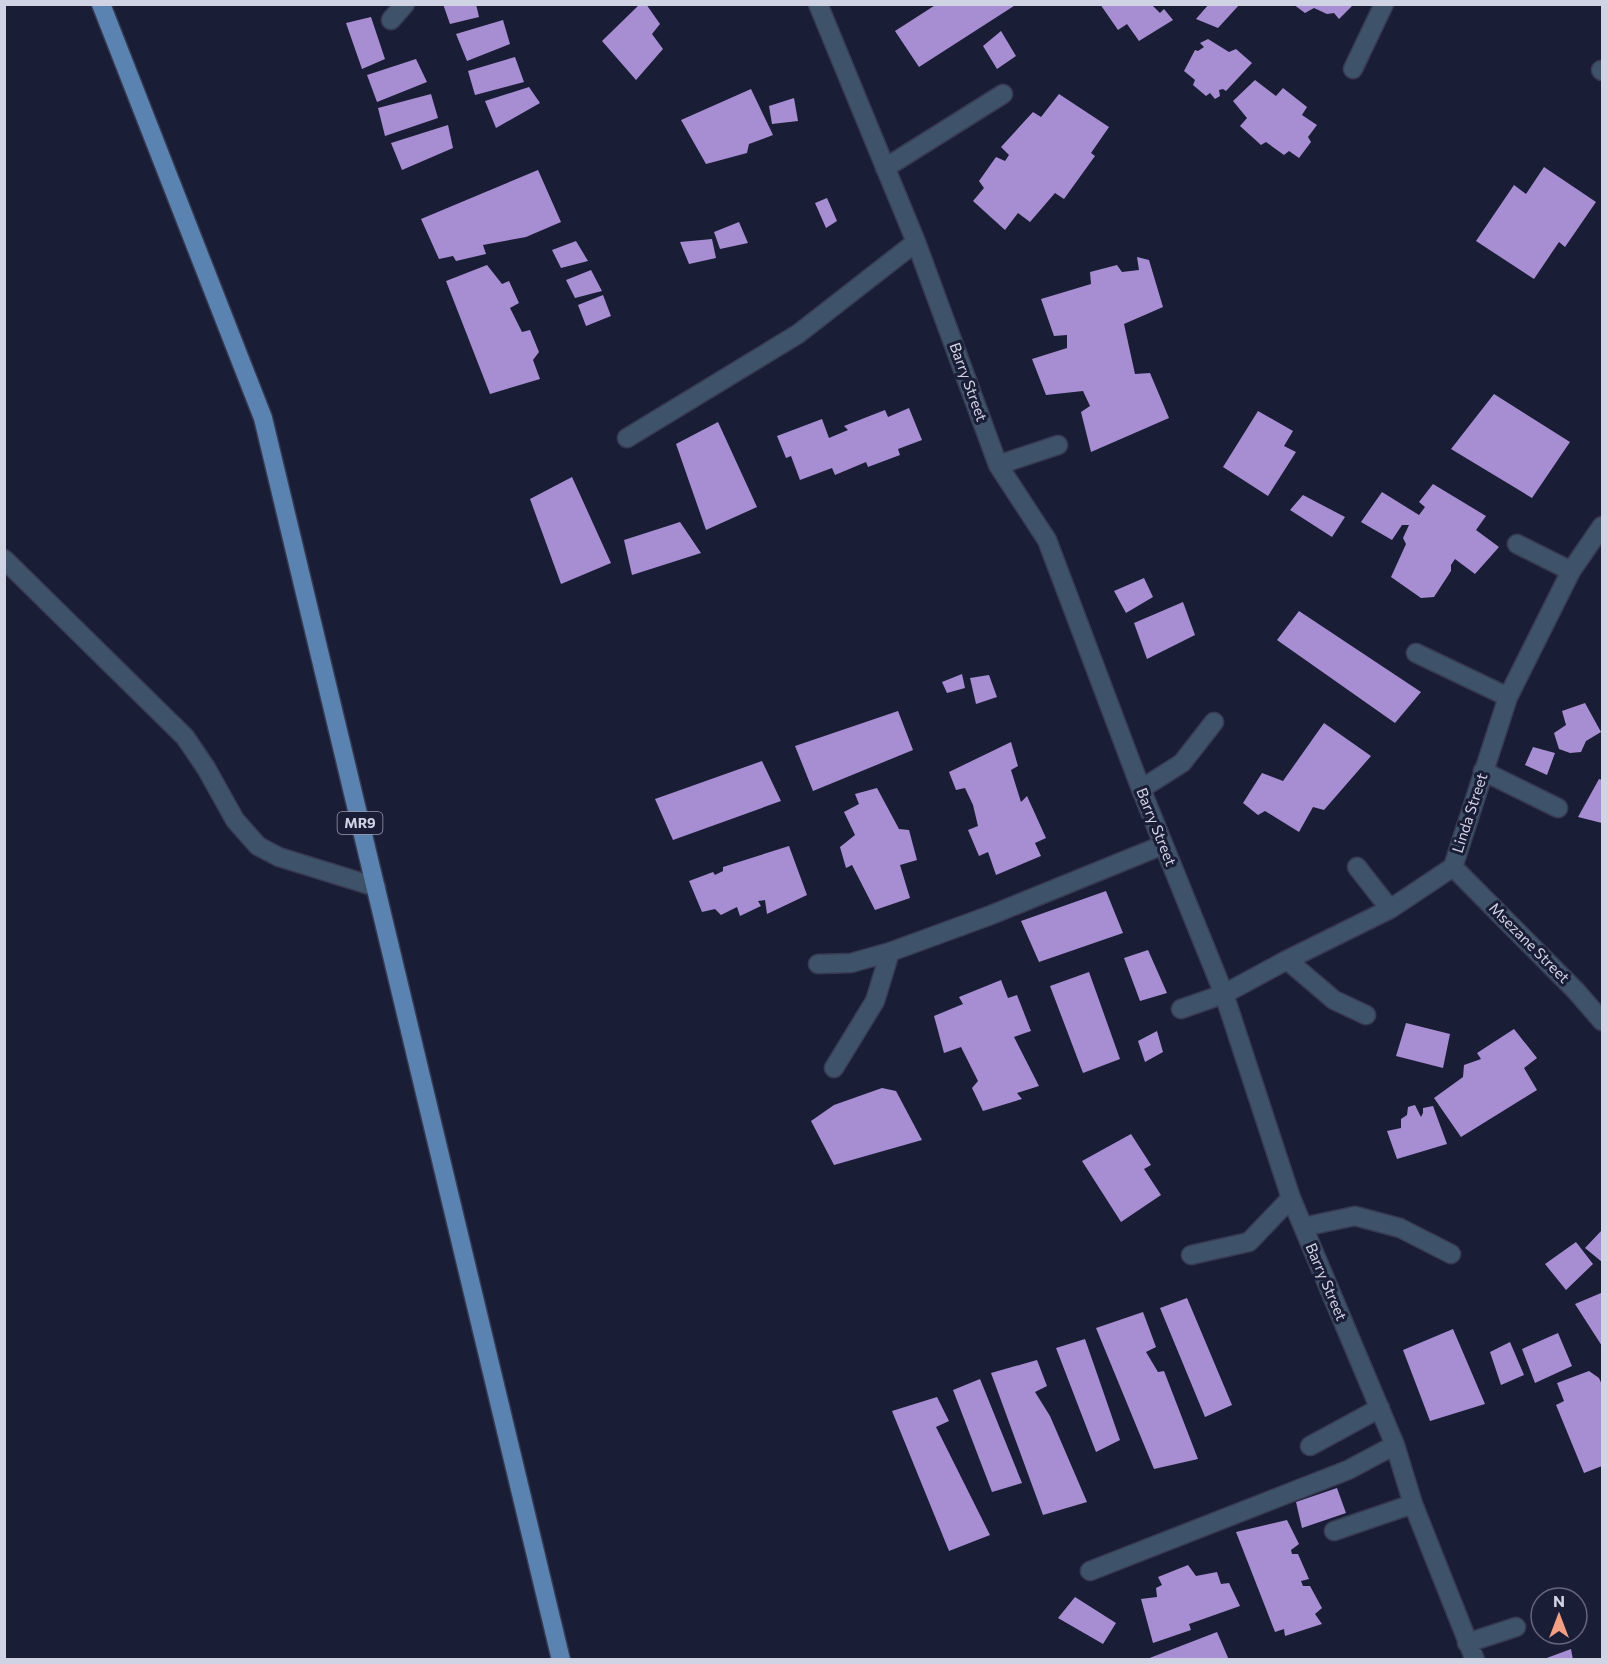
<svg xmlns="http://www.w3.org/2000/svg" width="1607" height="1664" font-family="Commissioner,sans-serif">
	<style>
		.building { fill: #a78ed2 }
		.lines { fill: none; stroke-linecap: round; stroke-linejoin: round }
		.street-casing { stroke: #373a52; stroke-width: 21 }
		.primary-casing { stroke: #373a52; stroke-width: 21 }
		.street { stroke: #3e5269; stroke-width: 18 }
		.primary { stroke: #5a83b2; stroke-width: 18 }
		.labels { text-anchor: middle; stroke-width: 6; stroke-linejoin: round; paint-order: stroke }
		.shield { fill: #1a1d36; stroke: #999cb0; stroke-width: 1.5 }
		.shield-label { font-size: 14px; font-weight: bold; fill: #d0d3e4 }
		.street-label { font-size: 15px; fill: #d0d3e4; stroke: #1a1d36 }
	</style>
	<rect width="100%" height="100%" fill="#1a1d36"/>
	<path class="building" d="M 443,4 L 476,4 L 479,17 L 450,24 Z
		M 640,4 L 646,4 L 660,24 L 652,34 L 663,49 L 636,80 L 602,41 Z
		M 937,4 L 1017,4 L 919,67 L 895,31 Z
		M 1100,4 L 1155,4 L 1153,6 L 1160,13 L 1164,9 L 1173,20 L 1139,41 L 1127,24 L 1118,30 Z
		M 1209,4 L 1240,4 L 1218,28 L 1196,19 Z
		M 1293,4 L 1354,4 L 1339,19 L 1334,13 L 1327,14 L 1314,8 L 1305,13 Z
		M 371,17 L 385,59 L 362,69 L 346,23 Z
		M 503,20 L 510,44 L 467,61 L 456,34 Z
		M 1001,31 L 1016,56 L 997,69 L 983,46 Z
		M 1208,39 L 1229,52 L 1236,49 L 1252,63 L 1226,91 L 1223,89 L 1219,90 L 1220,96 L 1215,99 L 1210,93 L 1206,96 L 1193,85 L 1195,80 L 1184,71 L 1195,50 L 1198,51 L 1204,47 L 1200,43 Z
		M 515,57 L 524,82 L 475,95 L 468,71 Z
		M 416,59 L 427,82 L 377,102 L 367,75 Z
		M 1255,80 L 1276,96 L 1283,88 L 1307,107 L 1302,115 L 1317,125 L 1308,137 L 1311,142 L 1299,158 L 1289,151 L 1284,155 L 1266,142 L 1261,145 L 1240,126 L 1247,118 L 1233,101 Z
		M 529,87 L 540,103 L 496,128 L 485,101 Z
		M 751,89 L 773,135 L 749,144 L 747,153 L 706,164 L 681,120 Z
		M 431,94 L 438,118 L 385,136 L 378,108 Z
		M 1059,94 L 1109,127 L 1091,153 L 1095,156 L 1064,199 L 1055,193 L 1030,222 L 1018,213 L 1005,230 L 973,201 L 984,188 L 979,181 L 996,157 L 1005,161 L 1009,155 L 1001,147 L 1033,112 L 1041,117 Z
		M 794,98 L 798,121 L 772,124 L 769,106 Z
		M 448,125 L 453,148 L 402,170 L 391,143 Z
		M 1544,167 L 1596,202 L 1565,247 L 1559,242 L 1534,279 L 1476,241 L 1514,185 L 1526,194 Z
		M 538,170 L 561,222 L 526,237 L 483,245 L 486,254 L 456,261 L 453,256 L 439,259 L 421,219 Z
		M 827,198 L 837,221 L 826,228 L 815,203 Z
		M 739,222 L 748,243 L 720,249 L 714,232 Z
		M 712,239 L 716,258 L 689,264 L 680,242 Z
		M 576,241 L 588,261 L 561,268 L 552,250 Z
		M 1137,257 L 1149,260 L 1163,307 L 1124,324 L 1135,374 L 1150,373 L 1169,418 L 1091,452 L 1081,412 L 1090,406 L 1083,391 L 1046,395 L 1032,359 L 1067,348 L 1067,335 L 1054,336 L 1041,299 L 1091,284 L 1090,272 L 1117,265 L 1122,272 L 1139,270 Z
		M 487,265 L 502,284 L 509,281 L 519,303 L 510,308 L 522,332 L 530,330 L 539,352 L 533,360 L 540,379 L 490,394 L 446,281 Z
		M 591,270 L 602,291 L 575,298 L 566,280 Z
		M 603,295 L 611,316 L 586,326 L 578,305 Z
		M 1494,394 L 1570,442 L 1532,498 L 1451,449 Z
		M 909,408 L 922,440 L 898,449 L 900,455 L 868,467 L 866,462 L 835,475 L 832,468 L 800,480 L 791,456 L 786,458 L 777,436 L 822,419 L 829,438 L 848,430 L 844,426 L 885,410 L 888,417 Z
		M 1258,411 L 1293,431 L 1284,446 L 1296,452 L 1268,496 L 1223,467 Z
		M 718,422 L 757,507 L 706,530 L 676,444 Z
		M 572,477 L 611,563 L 561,584 L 530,499 Z
		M 1433,484 L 1486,516 L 1476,530 L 1499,547 L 1475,574 L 1455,559 L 1451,565 L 1451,571 L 1434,597 L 1421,598 L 1391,577 L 1406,544 L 1403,538 L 1409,525 L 1402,525 L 1392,540 L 1361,522 L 1382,492 L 1419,515 L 1425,507 L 1419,502 Z
		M 1303,495 L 1345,517 L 1332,537 L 1290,510 Z
		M 680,522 L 701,553 L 632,575 L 624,540 Z
		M 1144,578 L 1153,597 L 1126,613 L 1114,591 Z
		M 1183,602 L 1195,635 L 1147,659 L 1134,623 Z
		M 1299,611 L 1421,692 L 1395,723 L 1277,640 Z
		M 962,674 L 965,688 L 947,693 L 942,682 Z
		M 989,675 L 997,697 L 976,704 L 970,678 Z
		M 1585,703 L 1601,732 L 1586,741 L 1581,752 L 1570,753 L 1559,749 L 1554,733 L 1566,725 L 1562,711 Z
		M 898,711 L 913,750 L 813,791 L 795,746 Z
		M 1324,723 L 1371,756 L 1324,810 L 1313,807 L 1299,832 L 1265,811 L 1258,815 L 1243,803 L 1262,773 L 1283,781 Z
		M 1011,742 L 1018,766 L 1011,770 L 1021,802 L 1027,796 L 1046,838 L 1035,843 L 1041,856 L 996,875 L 988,852 L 979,856 L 968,830 L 978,826 L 973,805 L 965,788 L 956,790 L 949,772 Z
		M 1533,747 L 1555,753 L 1547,775 L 1525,765 Z
		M 762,761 L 781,801 L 673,840 L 655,799 Z
		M 1599,779 L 1602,780 L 1602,823 L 1578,817 Z
		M 877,788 L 899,829 L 909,830 L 917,860 L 900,865 L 910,898 L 875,910 L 852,865 L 846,868 L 840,847 L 855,835 L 844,812 L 859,804 L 855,794 Z
		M 789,846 L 807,895 L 767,914 L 765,900 L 758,901 L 761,906 L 740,916 L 737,907 L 721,915 L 715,909 L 702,912 L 689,881 L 713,872 L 715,875 L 723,871 L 723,867 Z
		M 1106,891 L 1123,933 L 1039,962 L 1021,921 Z
		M 1148,950 L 1167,993 L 1140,1001 L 1124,958 Z
		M 1089,972 L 1120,1059 L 1083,1073 L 1050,986 Z
		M 1001,980 L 1008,998 L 1017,995 L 1031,1031 L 1014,1037 L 1039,1086 L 1017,1093 L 1022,1099 L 983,1111 L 972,1088 L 978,1081 L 961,1047 L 944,1053 L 934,1016 L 963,1004 L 959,997 Z
		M 1406,1023 L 1450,1034 L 1443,1068 L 1396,1056 Z
		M 1514,1029 L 1537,1058 L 1524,1068 L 1537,1090 L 1461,1137 L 1434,1098 L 1463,1077 L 1464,1065 L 1481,1059 L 1477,1053 Z
		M 1157,1031 L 1163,1052 L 1145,1062 L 1138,1041 Z
		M 882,1088 L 896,1091 L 922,1140 L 834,1165 L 811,1121 L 834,1105 Z
		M 1415,1105 L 1421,1117 L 1423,1113 L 1423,1108 L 1433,1106 L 1447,1144 L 1397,1159 L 1387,1131 L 1401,1128 L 1401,1119 L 1407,1115 L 1408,1107 Z
		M 1131,1134 L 1151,1165 L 1144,1169 L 1161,1195 L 1121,1222 L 1082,1161 Z
		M 1602,1230 L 1602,1262 L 1585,1248 Z
		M 1576,1242 L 1593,1264 L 1566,1290 L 1545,1264 Z
		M 1601,1293 L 1602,1294 L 1602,1346 L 1575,1304 Z
		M 1187,1298 L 1232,1405 L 1205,1417 L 1160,1308 Z
		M 1143,1312 L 1156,1347 L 1146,1352 L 1158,1372 L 1164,1371 L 1198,1459 L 1154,1469 L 1096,1328 Z
		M 1453,1329 L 1485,1404 L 1430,1421 L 1403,1350 Z
		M 1558,1333 L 1572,1366 L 1535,1383 L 1522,1349 Z
		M 1085,1339 L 1120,1440 L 1096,1452 L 1056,1348 Z
		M 1510,1342 L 1524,1375 L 1501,1385 L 1490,1352 Z
		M 1037,1360 L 1047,1386 L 1035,1392 L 1050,1416 L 1087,1502 L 1043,1515 L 991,1373 Z
		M 1589,1371 L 1599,1378 L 1602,1385 L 1602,1466 L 1584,1473 L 1556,1405 L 1564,1401 L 1557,1383 Z
		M 980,1379 L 1022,1483 L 992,1492 L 953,1390 Z
		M 937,1397 L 949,1421 L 936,1427 L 990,1535 L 949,1551 L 892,1411 Z
		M 1337,1488 L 1346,1513 L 1302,1528 L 1296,1502 Z
		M 1287,1520 L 1299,1544 L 1291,1550 L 1292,1554 L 1298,1554 L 1309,1579 L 1301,1581 L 1303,1586 L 1310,1586 L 1322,1608 L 1315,1614 L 1322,1624 L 1285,1636 L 1284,1629 L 1275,1632 L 1236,1532 Z
		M 1188,1565 L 1196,1576 L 1217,1572 L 1221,1584 L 1229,1583 L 1240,1606 L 1189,1624 L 1191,1630 L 1153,1643 L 1141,1599 L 1157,1597 L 1156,1588 L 1162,1585 L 1158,1577 Z
		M 1075,1597 L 1116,1623 L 1103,1644 L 1058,1618 Z
		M 1217,1632 L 1229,1660 L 1147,1660 L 1147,1659 Z
		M 1571,1649 L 1573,1660 L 1544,1660 L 1544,1659 Z"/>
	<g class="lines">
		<defs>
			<path id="street" d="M 818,4 L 916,242 L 998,465 L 1047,540 L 1141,789 L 1224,994 L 1291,1198 L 1395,1445 L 1413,1504 L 1475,1660
				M 391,20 L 405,4
				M 1353,69 L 1384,4
				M 1601,70 L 1602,71
				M 885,168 L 1003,94
				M 627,438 L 798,334 L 916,242
				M 998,465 L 1058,445
				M 1517,544 L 1571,571
				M 4,559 L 185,737 L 206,768 L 235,820 L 258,846 L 279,857 L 376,887
				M 1416,653 L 1508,697
				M 1483,771 L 1558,808
				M 1141,789 L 1182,763 L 1214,722
				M 1357,867 L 1390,909
				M 1453,867 L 1576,991 L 1602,1021
				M 1287,960 L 1334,1000 L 1366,1015
				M 818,964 L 851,963 L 890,952 L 991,915 L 1163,845
				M 1181,1009 L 1224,994 L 1287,960 L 1390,909 L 1453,867 L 1508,697 L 1571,571 L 1602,526
				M 834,1068 L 875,1001 L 890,952
				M 1303,1227 L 1355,1216 L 1400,1228 L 1451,1254
				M 1191,1255 L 1249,1242 L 1291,1198
				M 1310,1446 L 1380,1408
				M 1334,1531 L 1413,1504
				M 1090,1571 L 1348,1470 L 1395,1445
				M 1467,1643 L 1516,1627"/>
			<path id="primary" d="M 101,4 L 263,418 L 561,1660"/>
		</defs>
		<use href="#street" class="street-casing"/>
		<use href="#primary" class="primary-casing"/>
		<use href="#street" class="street"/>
		<use href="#primary" class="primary"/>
	</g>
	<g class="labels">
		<rect class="shield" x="337.5" y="812" width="45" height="22" rx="4.5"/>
		<g class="shield-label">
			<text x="360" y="828">MR9</text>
		</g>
		<g class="street-label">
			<text transform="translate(968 382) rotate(70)" y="5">Barry Street</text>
			<text transform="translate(1470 813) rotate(-72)" y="5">Linda Street</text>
			<text transform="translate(1156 827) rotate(68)" y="5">Barry Street</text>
			<text transform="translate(1529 943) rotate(45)" y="5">Msezane Street</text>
			<text transform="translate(1326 1282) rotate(67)" y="5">Barry Street</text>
		</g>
	</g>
	<rect width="1607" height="1664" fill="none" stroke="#d0d3e4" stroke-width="12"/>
	<g transform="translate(1559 1616)"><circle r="28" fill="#1a1d36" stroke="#63667c" stroke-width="1.5"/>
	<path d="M0-4.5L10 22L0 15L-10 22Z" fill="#f39f84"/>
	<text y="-9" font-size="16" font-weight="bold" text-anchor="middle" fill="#d0d3e4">N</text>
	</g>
</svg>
